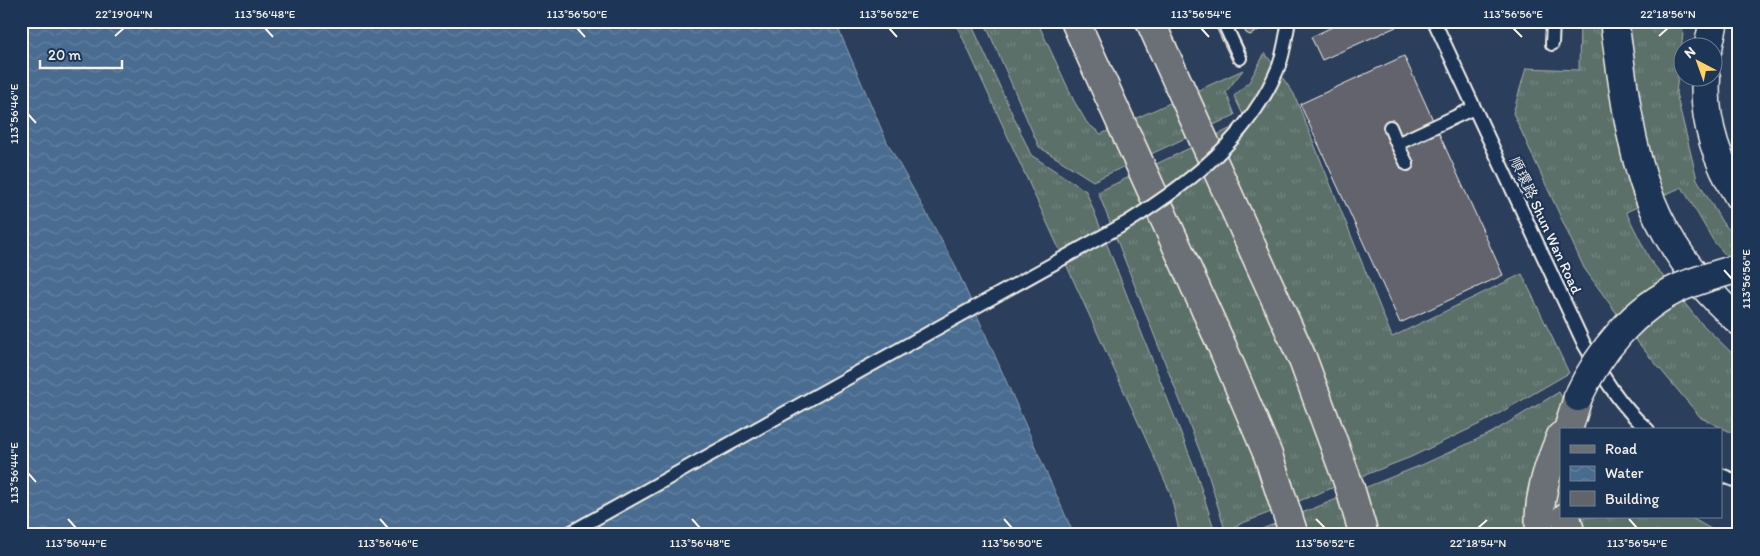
<svg xmlns="http://www.w3.org/2000/svg" width="1760" height="556" font-family="Itim,'LXGW WenKai TC',sans-serif">
	<style>
		.grass { fill: url(#grass-tufts); stroke: #a8b0aa }
		.water { fill: url(#water-waves); stroke: #8da1b3 }
		.building { fill: #62646c; stroke: #f4f1e8 }
		.lines { fill: none; stroke-linecap: round; stroke-linejoin: round }
		.service-casing { stroke: #f4f1e8; stroke-width: 16 }
		.tertiary-casing { stroke: #f4f1e8; stroke-width: 31 }
		.primary-casing { stroke: #f4f1e8; stroke-width: 31 }
		.motorway-casing { stroke: #f4f1e8; stroke-width: 31 }
		.service { stroke: #1d3557; stroke-width: 12 }
		.tertiary { stroke: #1d3557; stroke-width: 28 }
		.primary { stroke: #6b7074; stroke-width: 28 }
		.motorway { stroke: #6b7074; stroke-width: 28 }
		.service-bridge-casing { stroke: #f4f1e8; stroke-width: 16; stroke-linecap: butt }
		.tertiary-bridge-casing { stroke: #f4f1e8; stroke-width: 31; stroke-linecap: butt }
		.service-bridge { stroke: #1d3557; stroke-width: 12 }
		.tertiary-bridge { stroke: #1d3557; stroke-width: 28 }
		.ticks { fill: none; stroke: #f4f1e8; stroke-width: 2 }
		.labels { text-anchor: middle; stroke-width: 4.5; stroke-linejoin: round; paint-order: stroke }
		.street-label { font-size: 15px; fill: #f4f1e8; stroke: #1d3557 }
		.neatline { fill: none; stroke: #f4f1e8; stroke-width: 2 }
		.ticks-label { font-size: 12px; text-anchor: middle; fill: #f4f1e8 }
	</style>
	<defs>
		<pattern id="grass-tufts" width="24" height="20" patternUnits="userSpaceOnUse" patternTransform="scale(1.25)"><rect width="24" height="20" fill="#5c706b"/><path d="M3 7l-1-3M5 7V3M7 7l1-3M15 17l-1-3M17 17v-4M19 17l1-3" fill="none" stroke="#748580"/></pattern>
		<pattern id="water-waves" width="16" height="10" patternUnits="userSpaceOnUse" patternTransform="scale(1.25)"><rect width="16" height="10" fill="#486c90"/><path d="M0 5q4-4 8 0t8 0" fill="none" stroke="#6381a0"/></pattern>
	</defs>
	<rect width="100%" height="100%" fill="#2b3e5b"/>
	<filter id="ink" filterUnits="userSpaceOnUse"><feTurbulence type="fractalNoise" baseFrequency=".02" numOctaves="2"/><feDisplacementMap in="SourceGraphic" scale="10" xChannelSelector="R" yChannelSelector="G"/><feConvolveMatrix kernelMatrix="1 2 1 2 8 2 1 2 1" color-interpolation-filters="sRGB"/></filter>
	<g filter="url(#ink)">
		<path class="grass" d="M 955,21 L 970,21 L 1031,155 L 1086,191 L 1195,469 L 1216,535 L 1180,535 L 1170,492 Z
			M 984,21 L 1037,21 L 1074,101 L 1087,123 L 1101,134 L 1243,70 L 1226,92 L 1235,115 L 1093,181 L 1039,147 Z
			M 1580,21 L 1682,21 L 1683,34 L 1676,93 L 1697,179 L 1722,222 L 1739,240 L 1739,270 L 1714,242 L 1682,187 L 1626,212 L 1650,260 L 1699,321 L 1739,360 L 1739,436 L 1701,418 L 1635,339 L 1584,268 L 1513,113 L 1526,68 L 1579,70 Z
			M 1265,53 L 1294,94 L 1392,337 L 1522,274 L 1569,373 L 1486,421 L 1411,457 L 1225,530 L 1206,467 L 1098,192 L 1246,121 L 1234,96 L 1249,82 Z
			M 1559,392 L 1580,430 L 1561,430 L 1561,517 L 1690,517 L 1711,529 L 1739,535 L 1247,535 L 1424,464 L 1491,433 Z"/>
		<path class="water" d="M 21,21 L 835,21 L 887,142 L 954,263 L 1074,535 L 21,535 Z"/>
		<path class="building" d="M 1213,21 L 1231,21 L 1248,56 L 1233,63 Z
			M 1240,21 L 1259,21 L 1260,25 L 1259,30 L 1250,35 L 1246,33 Z
			M 1345,21 L 1393,21 L 1396,27 L 1322,60 L 1311,37 Z
			M 1404,56 L 1503,275 L 1400,323 L 1300,104 Z"/>
		<g class="lines">
			<defs>
				<path id="service" d="M 1223,21 L 1240,58
					M 1434,21 L 1584,344 C 1602,375 1620,406 1648,430
					M 1552,44 L 1553,21
					M 1390,127 L 1397,144 L 1474,108
					M 1397,144 L 1407,164
					M 1721,475 L 1739,482"/>
				<path id="tertiary" d="M 1614,21 C 1624,86 1629,157 1658,217 C 1677,256 1706,292 1739,321
					M 1708,48 L 1714,21
					M 1706,78 C 1703,120 1717,161 1739,197"/>
				<path id="primary" d="M 1540,535 C 1537,499 1547,469 1561,436"/>
				<path id="motorway" d="M 1075,21 L 1222,346 L 1268,455 L 1294,535
					M 1150,21 L 1303,360 L 1349,485 L 1364,535
					M 1568,430 L 1578,397
					M 1566,517 L 1571,535"/>
			</defs>
			<use href="#service" class="service-casing"/>
			<use href="#tertiary" class="tertiary-casing"/>
			<use href="#primary" class="primary-casing"/>
			<use href="#motorway" class="motorway-casing"/>
			<use href="#service" class="service"/>
			<use href="#tertiary" class="tertiary"/>
			<use href="#primary" class="primary"/>
			<use href="#motorway" class="motorway"/>
			<defs>
				<path id="service-bridge" d="M 566,535 L 1128,222 C 1191,182 1250,137 1279,66 C 1284,52 1286,36 1289,21"/>
				<path id="tertiary-bridge" d="M 1578,397 C 1599,352 1634,308 1681,287 C 1699,279 1719,274 1739,268"/>
			</defs>
			<use href="#service-bridge" class="service-bridge-casing"/>
			<use href="#tertiary-bridge" class="tertiary-bridge-casing"/>
			<use href="#service-bridge" class="service-bridge"/>
			<use href="#tertiary-bridge" class="tertiary-bridge"/>
		</g>
	</g>
	<path class="ticks" d="M 265,28 L 273,37M 577,28 L 585,37M 889,28 L 897,37M 1201,28 L 1209,37M 1513,28 L 1522,37M 115,36 L 124,28M 1659,36 L 1668,28M 28,114 L 36,123M 1724,270 L 1732,279M 28,473 L 36,482M 68,519 L 76,528M 380,519 L 388,528M 692,519 L 700,528M 1004,519 L 1012,528M 1316,519 L 1325,528M 1629,519 L 1637,528M 1478,528 L 1487,520"/>
	<g class="labels">
		<g class="street-label">
			<text transform="translate(1546 225) rotate(65)" y="5">順環路 Shun Wan Road</text>
		</g>
	</g>
	<rect width="1760" height="556" fill="none" stroke="#1d3557" stroke-width="55"/>
	<rect x="1560" y="428" width="162" height="90" fill="#1d3557" stroke="#738091"/>
	<rect x="1570" y="445" width="25" height="8" fill="#6b7074" stroke="#738091"/>
	<text x="1605" y="454" font-size="15" fill="#f4f1e8">Road</text>
	<rect x="1570" y="466" width="25" height="15" fill="url(#water-waves)" stroke="#738091"/>
	<text x="1605" y="478" font-size="15" fill="#f4f1e8">Water</text>
	<rect x="1570" y="491" width="25" height="15" fill="#62646c" stroke="#738091"/>
	<text x="1605" y="504" font-size="15" fill="#f4f1e8">Building</text>
	<g transform="translate(1698 62) rotate(319)"><circle r="24" fill="#1d3557" stroke="#738091"/>
	<path d="M0-4L9 19L0 12L-9 19Z" fill="#ffd166"/>
	<text y="-8" font-size="14" font-weight="bold" text-anchor="middle" fill="#f4f1e8">N</text>
	</g>
	<path d="M40 60v8h82v-8" fill="none" stroke="#f4f1e8" stroke-width="2.5"/>
	<text x="48" y="60" font-size="15" fill="#f4f1e8" stroke="#1d3557" stroke-width="4" paint-order="stroke">20 m</text>
	<rect x="28" y="28" width="1704" height="500" class="neatline"/>
	<g class="ticks-label">
		<text x="124" y="18">22°19'04"N</text>
		<text x="265" y="18">113°56'48"E</text>
		<text x="577" y="18">113°56'50"E</text>
		<text x="889" y="18">113°56'52"E</text>
		<text x="1201" y="18">113°56'54"E</text>
		<text x="1513" y="18">113°56'56"E</text>
		<text x="1668" y="18">22°18'56"N</text>
		<text transform="translate(14 114) rotate(-90)" y="4">113°56'46"E</text>
		<text transform="translate(1746 279) rotate(-90)" y="4">113°56'56"E</text>
		<text transform="translate(14 473) rotate(-90)" y="4">113°56'44"E</text>
		<text x="76" y="547">113°56'44"E</text>
		<text x="388" y="547">113°56'46"E</text>
		<text x="700" y="547">113°56'48"E</text>
		<text x="1012" y="547">113°56'50"E</text>
		<text x="1325" y="547">113°56'52"E</text>
		<text x="1478" y="547">22°18'54"N</text>
		<text x="1637" y="547">113°56'54"E</text>
	</g>
</svg>
